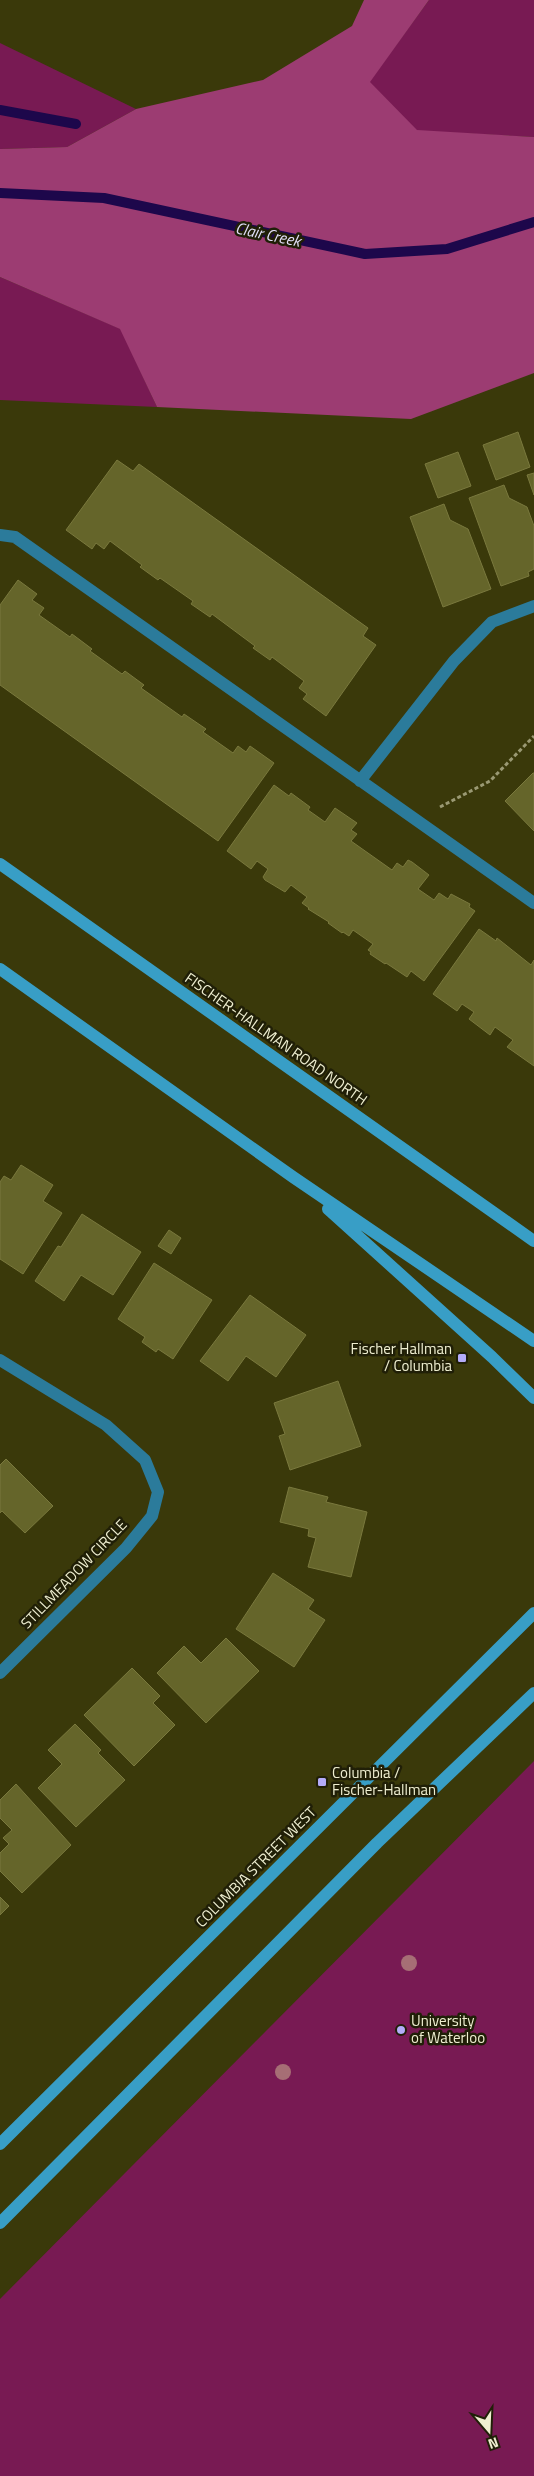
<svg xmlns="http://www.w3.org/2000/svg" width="534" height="2476" font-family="'Titillium Web',sans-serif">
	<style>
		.green { fill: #781a53 }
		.forest { fill: #9c3c72 }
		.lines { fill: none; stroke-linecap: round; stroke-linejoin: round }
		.stream { stroke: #1d074b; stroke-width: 10 }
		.building { fill: #65652a; stroke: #7a793e }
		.path { stroke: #9a9973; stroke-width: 3; stroke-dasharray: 4 2.5; stroke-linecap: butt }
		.lane { stroke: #2b7b9b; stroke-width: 12 }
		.street { stroke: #2b7b9b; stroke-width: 12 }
		.secondary { stroke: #389ec6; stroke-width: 12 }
		.tree { fill: #a66e75 }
		.poi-dot { fill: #b4acf9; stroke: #201f07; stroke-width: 2 }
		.labels { text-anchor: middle; stroke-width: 5; stroke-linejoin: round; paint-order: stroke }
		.street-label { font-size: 15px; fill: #efefd1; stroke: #201f07 }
		.poi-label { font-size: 15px; fill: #efefd1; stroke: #201f07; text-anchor: start }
		.water-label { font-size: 16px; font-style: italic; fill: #e2e0f9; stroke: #201f07 }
	</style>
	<rect width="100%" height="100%" fill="#3a390a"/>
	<path class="green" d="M 429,0 L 534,0 L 534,137 L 417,131 L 369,82 Z
		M 0,43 L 136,109 L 67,147 L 0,149 Z
		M 0,277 L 121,329 L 157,407 L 0,400 Z
		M 534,1761 L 534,2476 L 0,2476 L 0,2299 Z"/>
	<path class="forest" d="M 364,0 L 429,0 L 370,82 L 417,130 L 534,137 L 534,373 L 411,419 L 157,407 L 120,329 L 0,277 L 0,149 L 67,147 L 136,109 L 263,80 L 352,26 Z"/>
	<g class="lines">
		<path class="stream" d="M 0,110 L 76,124
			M 0,193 L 104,198 L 365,254 L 447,249 L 534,222"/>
	</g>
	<path class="building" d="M 518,432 L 530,467 L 496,480 L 483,445 Z
		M 458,452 L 471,486 L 438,498 L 425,464 Z
		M 117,460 L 133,471 L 139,464 L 368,628 L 363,636 L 376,645 L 326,716 L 303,699 L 307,694 L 299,688 L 304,681 L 272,657 L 270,660 L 253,648 L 255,646 L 212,614 L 210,617 L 191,604 L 193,601 L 160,578 L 158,580 L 140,567 L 142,565 L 110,541 L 104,549 L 96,543 L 92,549 L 66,530 Z
		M 534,473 L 534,495 L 527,475 Z
		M 504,485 L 509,498 L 527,507 L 534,526 L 534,569 L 528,572 L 529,576 L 501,586 L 469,498 Z
		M 444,504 L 450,520 L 468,529 L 491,589 L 443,607 L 410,517 Z
		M 18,580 L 37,594 L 32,600 L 44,608 L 39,615 L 70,637 L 72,634 L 92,649 L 90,651 L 122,674 L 125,671 L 144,685 L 141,688 L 182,717 L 184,714 L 206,729 L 203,732 L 233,753 L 238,746 L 246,752 L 250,746 L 274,763 L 218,841 L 0,685 L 0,605 Z
		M 533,773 L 534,773 L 534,831 L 505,801 Z
		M 274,785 L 289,796 L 291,793 L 310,807 L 308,810 L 325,822 L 335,808 L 357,823 L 351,830 L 357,834 L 351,841 L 392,870 L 397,863 L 403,867 L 408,860 L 412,862 L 429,875 L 418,889 L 434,900 L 439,893 L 448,899 L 451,894 L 470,904 L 469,907 L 475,911 L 424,981 L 411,971 L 407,977 L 386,963 L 385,964 L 370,954 L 371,952 L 368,950 L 373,944 L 353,930 L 349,936 L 343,932 L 342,933 L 328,923 L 329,922 L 308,909 L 309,908 L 302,903 L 307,897 L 291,885 L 285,892 L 265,880 L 263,877 L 268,869 L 257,861 L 251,869 L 227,851 Z
		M 479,929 L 496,941 L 497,938 L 531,965 L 534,960 L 534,1066 L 507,1047 L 513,1040 L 495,1027 L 490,1035 L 469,1019 L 474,1012 L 462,1004 L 457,1011 L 433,994 Z
		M 21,1165 L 53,1185 L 43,1201 L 62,1213 L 23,1274 L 0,1259 L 0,1182 L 4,1176 L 11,1180 Z
		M 82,1214 L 141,1252 L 113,1295 L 81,1275 L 64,1301 L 35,1281 L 58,1246 L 61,1247 Z
		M 169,1230 L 181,1238 L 171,1254 L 158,1246 Z
		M 154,1263 L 212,1300 L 173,1359 L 158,1349 L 156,1352 L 142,1342 L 145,1337 L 118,1319 Z
		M 250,1295 L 306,1335 L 276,1377 L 246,1356 L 228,1381 L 200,1361 Z
		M 338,1381 L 361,1446 L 290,1470 L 279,1436 L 285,1434 L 274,1403 Z
		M 6,1459 L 53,1506 L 25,1533 L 2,1511 L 0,1513 L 0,1465 Z
		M 289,1487 L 328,1497 L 326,1502 L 367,1512 L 351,1577 L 308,1567 L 316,1538 L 308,1536 L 309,1529 L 280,1522 Z
		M 273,1573 L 314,1600 L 308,1609 L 325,1620 L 294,1667 L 236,1629 Z
		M 226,1638 L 259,1671 L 206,1723 L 157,1673 L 184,1646 L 201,1663 Z
		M 132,1668 L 160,1696 L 153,1703 L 175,1725 L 134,1766 L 84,1715 Z
		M 75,1724 L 101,1750 L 98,1753 L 125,1780 L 76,1827 L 38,1788 L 62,1764 L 48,1750 Z
		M 16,1784 L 71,1845 L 22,1893 L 0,1871 L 0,1853 L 9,1844 L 3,1838 L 12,1830 L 0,1818 L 0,1800 Z
		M 0,1897 L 9,1906 L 0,1915 Z"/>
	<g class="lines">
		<path class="path" d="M 440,807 L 490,781 L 534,736"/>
		<path class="lane" d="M 0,535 L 15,537 L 534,903
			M 360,781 L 454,661 L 492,622 L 534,606"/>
		<path class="street" d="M 0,1360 L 106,1425 L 145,1460 L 158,1492 L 152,1516 L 126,1548 L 0,1673"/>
		<path class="secondary" d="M 0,864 L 534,1241
			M 0,969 L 293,1177 L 534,1341
			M 328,1209 L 492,1357 L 534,1398
			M 0,2144 L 534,1613
			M 0,2223 L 377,1843 L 534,1693"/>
	</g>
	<g class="tree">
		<circle cx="409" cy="1963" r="8"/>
		<circle cx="283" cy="2072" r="8"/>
	</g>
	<g class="poi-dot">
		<rect x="457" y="1353" width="10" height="10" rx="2.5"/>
		<rect x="317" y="1777" width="10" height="10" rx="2.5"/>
		<circle cx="401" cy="2030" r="5"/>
	</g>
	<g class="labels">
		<g class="street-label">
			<text transform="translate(276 1039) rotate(35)" y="5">FISCHER-HALLMAN ROAD NORTH</text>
			<text transform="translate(74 1574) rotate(-46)" y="5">STILLMEADOW CIRCLE</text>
			<text transform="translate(256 1867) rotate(-45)" y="5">COLUMBIA STREET WEST</text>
		</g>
		<g class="poi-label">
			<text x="452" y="1354" text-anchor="end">Fischer Hallman<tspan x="452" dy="17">/ Columbia</tspan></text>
			<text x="332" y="1778">Columbia /<tspan x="332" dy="17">Fischer-Hallman</tspan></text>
			<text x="411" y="2026">University<tspan x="411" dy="17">of Waterloo</tspan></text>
		</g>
		<g class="water-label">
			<text transform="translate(268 234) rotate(12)" y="6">Clair Creek</text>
		</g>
	</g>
	<g transform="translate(489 2431) rotate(161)" stroke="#201f07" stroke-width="4" paint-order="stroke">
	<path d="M0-4L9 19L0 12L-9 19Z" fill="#efefd1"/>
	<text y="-8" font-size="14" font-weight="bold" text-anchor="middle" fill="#efefd1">N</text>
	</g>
</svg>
